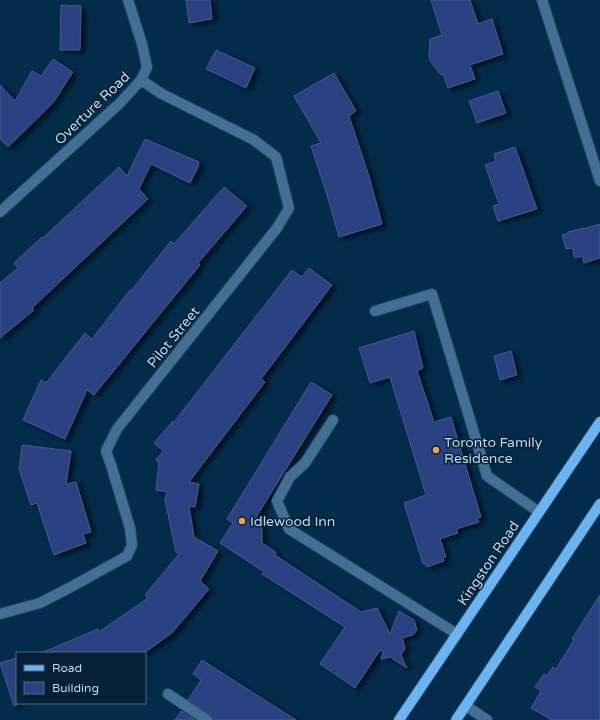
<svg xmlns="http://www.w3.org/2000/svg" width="600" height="720" font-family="'Varela Round',sans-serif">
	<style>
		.building { fill: #2b4282; stroke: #455a8e; filter: url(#shadow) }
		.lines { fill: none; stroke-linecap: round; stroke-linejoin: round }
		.minor-casing { stroke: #214764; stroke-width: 12 }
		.major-casing { stroke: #214764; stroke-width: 12 }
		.minor { stroke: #446f95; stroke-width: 10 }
		.major { stroke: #6cb3f2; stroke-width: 10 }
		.poi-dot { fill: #f4a344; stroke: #062137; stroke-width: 1.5 }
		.labels { text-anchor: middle; stroke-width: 3; stroke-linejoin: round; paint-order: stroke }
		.street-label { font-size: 14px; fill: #bdd7ef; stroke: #062137 }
		.poi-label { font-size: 14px; fill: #bdd7ef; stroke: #062137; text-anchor: start }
	</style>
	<defs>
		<filter id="shadow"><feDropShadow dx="4.5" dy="2.5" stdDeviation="2" flood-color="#0009"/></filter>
	</defs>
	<rect width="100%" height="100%" fill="#032b4a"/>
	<path class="building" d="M 186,0 L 210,0 L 212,19 L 189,23 Z
		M 431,0 L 470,0 L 478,24 L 492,19 L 503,54 L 470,65 L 475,79 L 448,88 L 443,74 L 441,75 L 431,62 L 429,57 L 430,39 L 442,35 Z
		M 61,5 L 81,6 L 80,50 L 60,50 Z
		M 216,50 L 255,68 L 246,88 L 206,69 Z
		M 53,59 L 73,72 L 53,103 L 8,147 L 0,139 L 0,85 L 15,101 L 32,71 L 41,76 Z
		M 334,73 L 356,111 L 349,116 L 368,173 L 382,224 L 339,237 L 327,195 L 311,146 L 321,143 L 294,96 Z
		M 498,91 L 506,113 L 477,123 L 469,101 Z
		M 145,139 L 199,162 L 198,165 L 199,165 L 190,183 L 151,164 L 139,189 L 148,199 L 32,308 L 34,310 L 0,338 L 0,283 L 18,268 L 14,263 L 42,237 L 43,238 L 119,167 L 127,176 Z
		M 515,147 L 537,209 L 498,221 L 493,206 L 499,204 L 485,165 L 496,161 L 494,154 Z
		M 224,187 L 247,206 L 198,263 L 200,265 L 94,395 L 87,390 L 65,439 L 23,420 L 41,380 L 46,383 L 85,333 L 92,339 L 130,290 L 131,291 L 171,241 L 174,244 Z
		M 600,224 L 600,258 L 584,263 L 582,256 L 575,258 L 572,248 L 566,249 L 562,235 L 568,233 L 568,232 L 583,228 L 583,229 Z
		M 309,268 L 332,285 L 261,379 L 265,382 L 189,482 L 199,484 L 195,507 L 189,506 L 194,537 L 218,551 L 200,581 L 209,589 L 172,633 L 144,653 L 41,653 L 98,629 L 99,632 L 148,598 L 145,595 L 179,554 L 176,552 L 165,500 L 167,492 L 156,490 L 159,462 L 156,460 L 163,451 L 154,443 L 173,421 L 174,422 L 292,270 L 302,277 Z
		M 414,331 L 423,368 L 417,371 L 434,422 L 451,417 L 481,517 L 477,518 L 479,522 L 456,529 L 458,533 L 440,539 L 446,557 L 443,558 L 444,561 L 427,567 L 426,564 L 423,564 L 404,503 L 426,495 L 390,377 L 370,383 L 359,348 Z
		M 511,351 L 517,375 L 500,380 L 494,356 Z
		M 311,382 L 332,395 L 253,522 L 262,528 L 262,543 L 276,552 L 275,555 L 361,612 L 377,608 L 390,634 L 399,611 L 414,620 L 417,630 L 413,635 L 402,638 L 405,648 L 401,655 L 407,668 L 390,657 L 381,659 L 383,652 L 380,650 L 355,688 L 320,664 L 345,627 L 262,574 L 264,572 L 220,543 L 233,523 L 227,519 Z
		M 22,445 L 71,451 L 66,484 L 76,482 L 91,532 L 83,534 L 86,543 L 54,555 L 37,503 L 31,505 L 19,469 Z
		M 600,595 L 600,720 L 551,720 L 531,708 L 541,691 L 535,687 L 544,674 L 547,676 L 553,667 L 556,669 L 574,640 L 572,639 Z
		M 17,658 L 17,705 L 14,706 L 0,663 Z
		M 202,660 L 296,720 L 213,720 L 211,715 L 188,700 L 201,680 L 193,674 Z
		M 181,711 L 195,720 L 175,720 Z"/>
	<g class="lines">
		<defs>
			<path id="minor" d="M 542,0 L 600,181
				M 0,212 L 120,103 L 141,80 L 147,67 L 142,44 L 128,0
				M 375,311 L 432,294 L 487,476 L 539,512
				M 333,420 L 305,463 L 290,477 L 277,501 L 289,529 L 457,634
				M 0,614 L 40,603 L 71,587 L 127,556 L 132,545 L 130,528 L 111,465 L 106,451 L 117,429 L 277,228 L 289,208 L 276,157 L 254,140 L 162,94 L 141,80
				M 168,694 L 207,720
				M 466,706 L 487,720"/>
			<path id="major" d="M 399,720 L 600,422
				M 456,720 L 600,504"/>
		</defs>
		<use href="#minor" class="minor-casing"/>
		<use href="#major" class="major-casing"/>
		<use href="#minor" class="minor"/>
		<use href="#major" class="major"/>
	</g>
	<g class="poi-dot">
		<circle cx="436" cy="450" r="4"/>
		<circle cx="242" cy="521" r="4"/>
	</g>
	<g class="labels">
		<g class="street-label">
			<text transform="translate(92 108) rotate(-44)" y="5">Overture Road</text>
			<text transform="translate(173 337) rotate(-51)" y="5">Pilot Street</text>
			<text transform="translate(488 563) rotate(-56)" y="5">Kingston Road</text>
		</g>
		<g class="poi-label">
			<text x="444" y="447">Toronto Family<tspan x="444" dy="16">Residence</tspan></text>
			<text x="250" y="526">Idlewood Inn</text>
		</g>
	</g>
	<rect x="16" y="652" width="130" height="52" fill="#062137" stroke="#4f6a81"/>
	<rect x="24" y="665" width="20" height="6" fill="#6cb3f2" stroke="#4f6a81"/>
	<text x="52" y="672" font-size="12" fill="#bdd7ef">Road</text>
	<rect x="24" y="682" width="20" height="12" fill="#2b4282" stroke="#4f6a81"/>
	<text x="52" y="692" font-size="12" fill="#bdd7ef">Building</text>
</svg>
